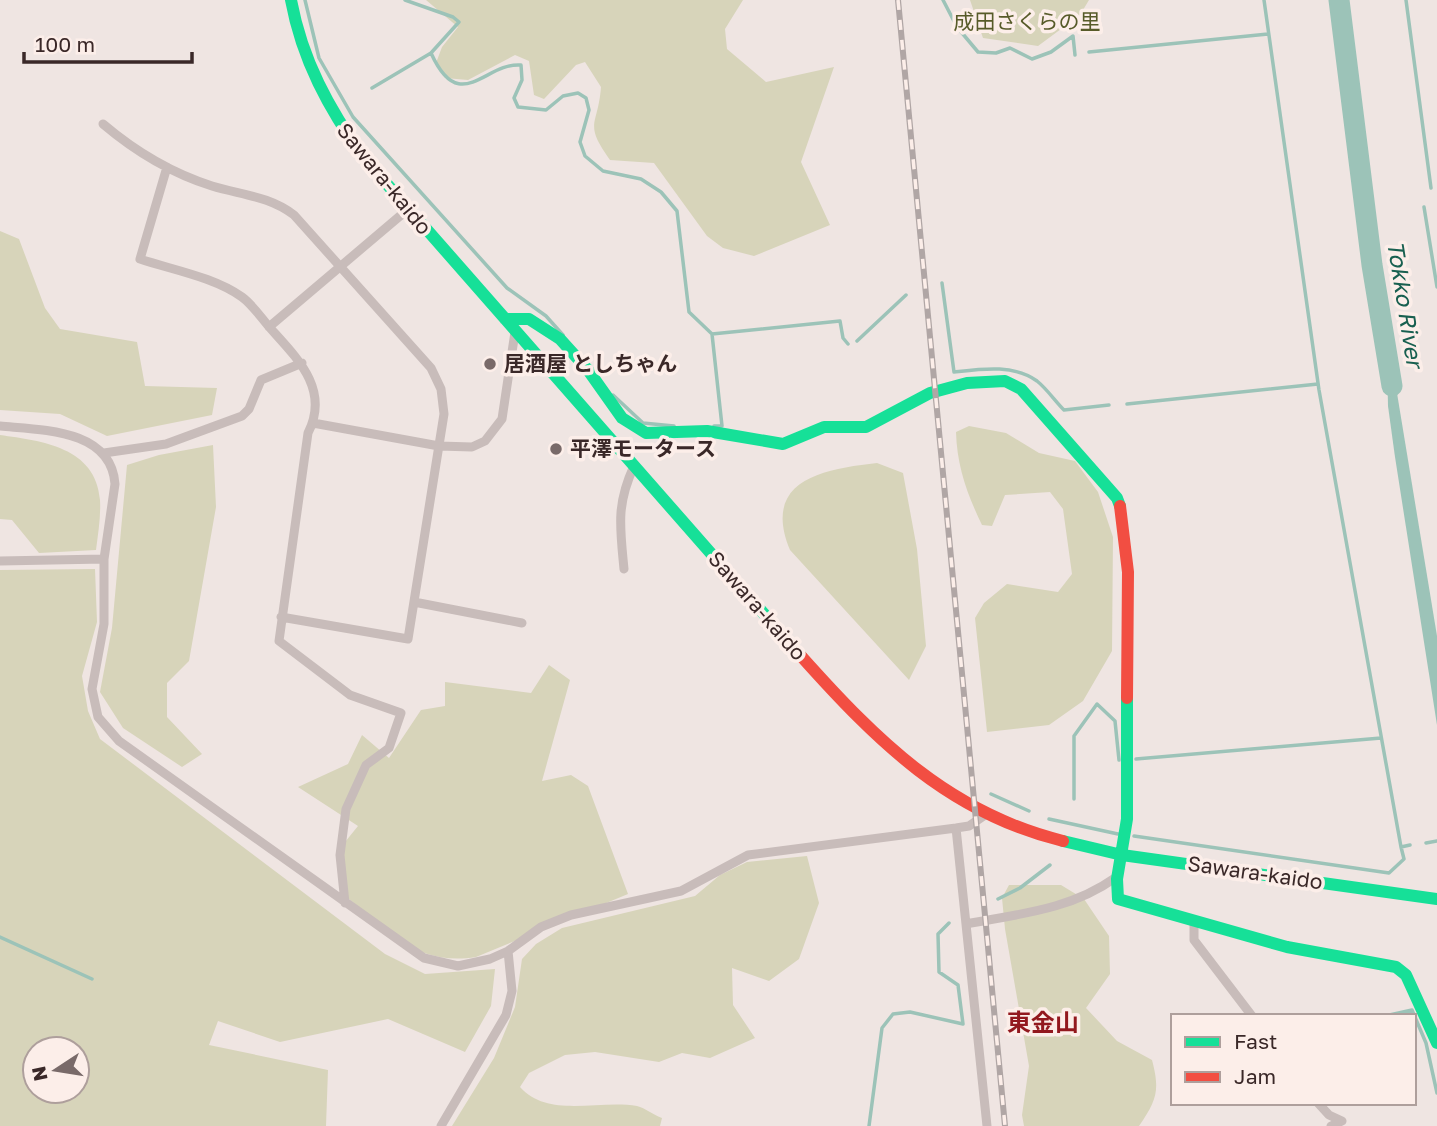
<svg xmlns="http://www.w3.org/2000/svg" width="1437" height="1126" font-family="'Golos Text','Noto Sans JP',sans-serif">
	<style>
		.green { fill: #d7d4ba; fill-rule: evenodd }
		.water { fill: #9cc3b8 }
		.lines { fill: none; stroke-linecap: round; stroke-linejoin: round }
		.stream { stroke: #9cc3b8; stroke-width: 3.5 }
		.river { stroke: #9cc3b8; stroke-width: 21 }
		.street { stroke: #c8bcba; stroke-width: 9 }
		.fast { stroke: #16e098; stroke-width: 12 }
		.jam { stroke: #f24e42; stroke-width: 12 }
		.rail-casing { stroke: #b0a6a5; stroke-width: 6 }
		.rail { stroke: #fceee9; stroke-width: 3.5; stroke-dasharray: 10; stroke-linecap: butt }
		.poi-dot { fill: #796a69; stroke: #fceee9; stroke-width: 2.5 }
		.labels { text-anchor: middle; stroke-width: 7; stroke-linejoin: round; paint-order: stroke }
		.park-label { font-size: 21px; fill: #575b29; stroke: #fceee9 }
		.street-label { font-size: 21px; fill: #3a2828; stroke: #fceee9 }
		.poi-label { font-size: 21px; font-weight: bold; fill: #3a2828; stroke: #fceee9; text-anchor: start }
		.water-label { font-size: 23px; font-style: italic; fill: #196050; stroke: #fceee9 }
		.quarter-label { font-size: 24px; font-weight: bold; fill: #92181e; stroke: #fceee9 }
	</style>
	<rect width="100%" height="100%" fill="#efe5e2"/>
	<path class="green" d="M 426,0 L 743,0 L 725,29 L 727,49 L 766,82 L 834,67 L 801,162 L 830,225 L 754,256 L 723,248 L 707,236 L 654,163 L 610,160 C 583,122 598,127 601,87 L 585,62 L 576,65 L 544,99 L 534,95 L 529,61 L 515,55 L 468,80 L 445,78 L 436,63 L 442,47 L 458,27 Z
		M 970,0 L 1089,0 L 1080,15 L 1038,46 L 983,38 Z
		M 0,231 L 19,239 L 45,308 L 60,329 L 137,342 L 145,386 L 217,388 L 212,415 L 107,436 L 60,414 L 0,410 Z
		M 969,426 L 1006,433 L 1039,453 L 1075,461 L 1098,492 L 1113,537 L 1112,651 L 1083,701 L 1049,725 L 987,732 L 975,618 L 984,603 L 1007,584 L 1058,592 L 1072,574 L 1063,509 L 1050,492 L 1005,495 L 992,526 L 982,525 C 967,494 957,466 956,432 Z
		M 0,435 C 42,441 96,447 100,500 C 101,516 98,534 96,550 L 39,553 L 12,520 L 0,519 Z
		M 213,445 L 216,507 L 189,661 L 167,683 L 167,717 L 202,754 L 182,767 L 123,728 L 100,692 L 112,628 L 127,465 L 159,455 Z
		M 877,463 L 903,473 L 917,549 L 926,646 L 909,680 L 790,550 C 761,480 823,469 877,463 Z
		M 95,569 L 97,622 L 82,676 L 88,711 L 100,739 L 385,954 L 425,974 L 495,969 L 491,1006 L 465,1052 L 388,1019 L 280,1042 L 218,1021 L 209,1045 L 328,1070 L 326,1126 L 0,1126 L 0,570 ZM 35,1049 L 77,1049 L 77,1091 L 35,1091 Z
		M 549,665 L 570,680 L 542,781 L 571,775 L 588,786 L 628,894 L 476,957 C 418,966 389,933 348,898 L 341,847 L 358,826 L 298,787 L 348,764 L 362,735 L 389,758 L 421,710 L 445,706 L 445,682 L 531,693 Z
		M 807,856 L 819,903 L 799,959 L 769,981 L 732,968 L 733,1005 L 755,1038 L 710,1058 L 682,1053 L 659,1062 L 595,1052 L 565,1055 L 529,1073 L 520,1087 C 548,1119 600,1099 637,1106 C 645,1108 654,1115 662,1118 L 660,1126 L 452,1126 L 494,1058 L 515,1007 L 522,959 L 536,944 L 562,928 L 695,896 L 720,875 L 747,862 Z
		M 1009,885 L 1061,885 L 1084,899 L 1109,936 L 1110,974 L 1086,1008 L 1117,1041 L 1152,1060 C 1160,1090 1157,1100 1139,1126 L 1024,1126 L 1022,1115 L 1029,1066 L 1005,929 L 1002,898 Z"/>
	<path class="water" d="M 1387,360 L 1395,381 L 1437,636 L 1437,725 L 1395,457 L 1388,406 Z"/>
	<g class="lines">
		<path class="stream" d="M 305,0 L 319,58 L 353,117 L 507,288 L 546,316 L 563,335
			M 405,0 L 453,17 L 459,22 L 431,53 C 460,117 485,62 521,65 L 522,80 L 514,98 L 518,107 L 546,110 L 563,96 L 578,93 L 586,98 L 589,110 L 580,142 L 585,156 L 603,171 L 641,179 L 661,192 L 677,211 L 689,312 L 712,334
			M 943,0 L 957,27 L 978,52 L 996,53 L 1010,48 L 1032,59 L 1051,52 L 1073,36 L 1075,55
			M 1264,0 L 1319,390 L 1401,847
			M 1406,0 L 1431,188
			M 1089,52 L 1268,34
			M 372,88 L 431,53
			M 1424,207 L 1437,287
			M 942,283 L 954,372 C 981,369 1014,364 1037,381 C 1047,389 1055,401 1064,410 L 1109,405
			M 857,341 L 906,295
			M 613,395 L 643,423 L 674,426
			M 1127,404 L 1318,384
			M 714,426 L 722,426 L 712,334 L 840,321 L 843,338 L 848,344
			M 1136,759 L 1381,738
			M 991,794 L 1029,811
			M 1074,799 L 1074,736 L 1097,704 L 1115,721 L 1119,760
			M 1049,819 L 1118,834
			M 1134,836 L 1389,873 L 1404,859 L 1401,847 L 1410,845
			M 1426,843 L 1437,841
			M 998,899 L 1020,888 L 1050,865
			M 0,937 L 92,979
			M 1385,1016 L 1412,1010 L 1426,1043 L 1437,1093
			M 869,1126 L 882,1028 L 893,1014 L 910,1012 L 963,1024 L 958,985 L 939,972 L 938,934 L 949,923"/>
		<path class="river" d="M 1339,0 L 1372,265 L 1392,386"/>
		<path class="street" d="M 103,124 C 136,152 171,173 212,186 C 242,195 269,196 294,215 L 431,368 L 441,389 L 444,414 L 408,639 L 281,617
			M 167,167 L 140,259 C 173,270 214,277 242,297 C 253,305 262,319 271,329 C 298,359 330,390 308,433 L 279,641 L 350,695 L 401,713 L 389,748 L 366,765 L 346,809 L 340,855 L 345,903
			M 269,327 L 407,210
			M 313,423 L 439,446 L 472,447 L 485,441 L 502,419 L 515,332
			M 0,426 C 42,430 111,429 115,484 L 104,559 L 104,624 L 92,689 L 98,717 L 119,741 L 424,958 L 458,966 L 490,959 L 508,951 L 541,927 L 571,915 L 681,891 L 748,855 L 956,828 L 969,826 L 985,815
			M 104,453 L 166,444 L 242,416 L 249,409 L 261,380 L 302,363
			M 0,561 L 104,559
			M 624,569 C 620,527 616,505 634,466
			M 414,602 L 522,623
			M 956,828 L 987,1126
			M 1194,920 L 1194,940 L 1252,1016
			M 966,924 C 1018,914 1070,910 1115,878
			M 1318,1103 L 1329,1115 L 1342,1121 L 1331,1126
			M 441,1126 L 506,1015 L 512,991 L 508,951"/>
		<path class="fast" d="M 291,0 C 302,60 329,109 364,158 L 801,656
			M 505,319 L 529,319 L 560,339 L 588,370 L 622,418 L 646,433 L 707,431 L 783,444 L 824,427 L 866,427 L 930,393 L 967,383 L 1005,381 L 1021,389 L 1117,498 L 1120,506
			M 1127,698 L 1127,819 L 1117,879 L 1118,899 L 1287,947 L 1396,967 L 1406,975 L 1437,1043
			M 1063,841 L 1122,855 L 1437,899"/>
		<path class="jam" d="M 1120,506 L 1128,572 L 1127,698
			M 801,656 C 877,741 949,813 1063,841"/>
		<defs>
			<path id="rail" d="M 898,0 L 1005,1126"/>
		</defs>
		<use href="#rail" class="rail-casing"/>
		<use href="#rail" class="rail"/>
	</g>
	<g class="poi-dot">
		<circle cx="490" cy="364" r="7"/>
		<circle cx="556" cy="449" r="7"/>
	</g>
	<g class="labels">
		<g class="park-label">
			<text x="1027" y="29">成田さくらの里</text>
		</g>
		<g class="street-label">
			<text transform="translate(384 179) rotate(51)" y="7">Sawara-kaido</text>
			<text transform="translate(757 606) rotate(49)" y="7">Sawara-kaido</text>
			<text transform="translate(1255 873) rotate(8)" y="7">Sawara-kaido</text>
		</g>
		<g class="poi-label">
			<text x="504" y="371">居酒屋 としちゃん</text>
			<text x="570" y="456">平澤モータース</text>
		</g>
		<g class="water-label">
			<text transform="translate(1405 304) rotate(81)" y="8">Tokko River</text>
		</g>
		<g class="quarter-label">
			<text x="1043" y="1031">東金山</text>
		</g>
	</g>
	<rect x="1171" y="1014" width="245" height="91" fill="#fceee9" stroke="#ae9f9c" stroke-width="2"/>
	<rect x="1185" y="1037" width="35" height="10" fill="#16e098" stroke="#ae9f9c" stroke-width="2"/>
	<text x="1234" y="1049" font-size="21" fill="#3a2828">Fast</text>
	<rect x="1185" y="1072" width="35" height="10" fill="#f24e42" stroke="#ae9f9c" stroke-width="2"/>
	<text x="1234" y="1084" font-size="21" fill="#3a2828">Jam</text>
	<g transform="translate(56 1070) rotate(258)"><circle r="33" fill="#fceee9" stroke="#ae9f9c" stroke-width="2"/>
	<path d="M0-5L12 26L0 18L-12 26Z" fill="#796a69"/>
	<text y="-10" font-size="19" font-weight="bold" text-anchor="middle" fill="#3a2828">N</text>
	</g>
	<path d="M24 52v10h168v-10" fill="none" stroke="#3a2828" stroke-width="3.5"/>
	<text x="35" y="52" font-size="21" fill="#3a2828" stroke="#fceee9" stroke-width="5" paint-order="stroke">100 m</text>
</svg>
